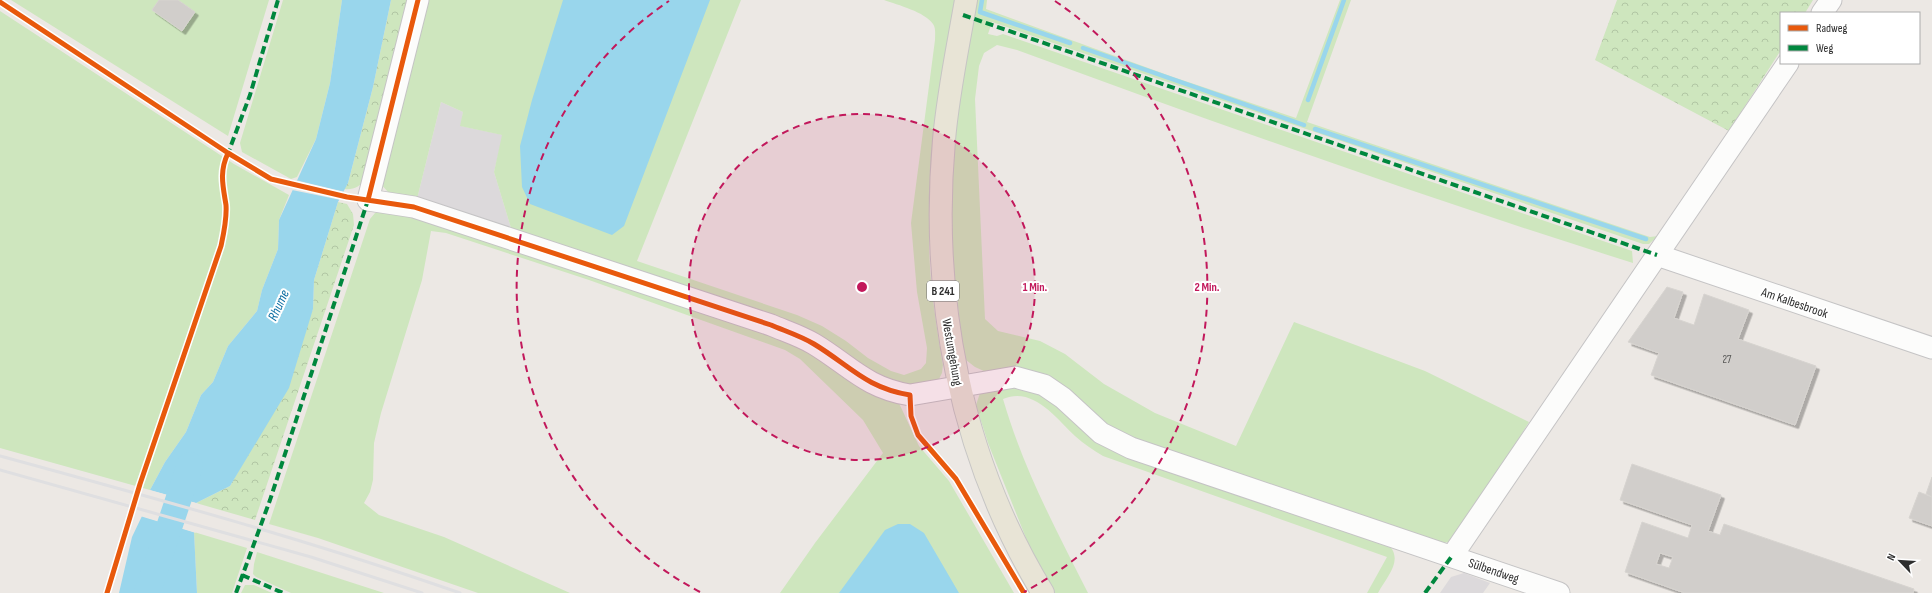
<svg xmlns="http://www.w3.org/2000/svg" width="1932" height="593" font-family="'Sofia Sans Condensed',sans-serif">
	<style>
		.industrial { fill: #dcd9db }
		.grass { fill: #cee6be }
		.forest { fill: url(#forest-crowns) }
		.water { fill: #99d6ec }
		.pier { fill: #ece8e4 }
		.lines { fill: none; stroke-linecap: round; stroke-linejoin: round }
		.stream { stroke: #99d6ec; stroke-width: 4.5 }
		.river { stroke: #99d6ec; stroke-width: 26 }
		.building { fill: #d1cecb; stroke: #d7d4d0; fill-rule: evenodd; filter: url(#shadow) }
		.minor-casing { stroke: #c5c4c5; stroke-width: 23 }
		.major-casing { stroke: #c6c5c4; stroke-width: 24 }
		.minor { stroke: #fcfcfb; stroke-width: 21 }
		.major { stroke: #e8e4d6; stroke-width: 22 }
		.rail { stroke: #dfdfe1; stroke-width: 3 }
		.quiet { stroke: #00873e; stroke-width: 4; stroke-dasharray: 8 4; stroke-linecap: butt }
		.cycleway-casing { stroke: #fff; stroke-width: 8 }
		.cycleway { stroke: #e8590c; stroke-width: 5 }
		.ring { fill: none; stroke: #c2185b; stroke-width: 2; stroke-dasharray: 7 5 }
		.labels { text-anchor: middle; stroke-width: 4; stroke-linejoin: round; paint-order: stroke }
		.number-label { font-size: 11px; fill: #585857 }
		.shield { fill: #fff; stroke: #6d6d6d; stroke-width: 1 }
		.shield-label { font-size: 12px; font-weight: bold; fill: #2e2e2e }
		.street-label { font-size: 13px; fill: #2e2e2e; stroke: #fff }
		.water-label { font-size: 14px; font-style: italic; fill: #0d6fa3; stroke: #fff }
		.centre { fill: #c2185b; stroke: #fff; stroke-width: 2 }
		.ring-label { font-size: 12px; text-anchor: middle; font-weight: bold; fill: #c2185b; stroke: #fff; stroke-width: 4; stroke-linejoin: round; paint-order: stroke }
	</style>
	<defs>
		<pattern id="forest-crowns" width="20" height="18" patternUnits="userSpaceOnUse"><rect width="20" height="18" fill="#cee6be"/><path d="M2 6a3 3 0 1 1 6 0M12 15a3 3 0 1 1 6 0" fill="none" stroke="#b1c6a4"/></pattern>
		<filter id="shadow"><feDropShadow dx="3.5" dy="3.5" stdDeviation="0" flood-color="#0004"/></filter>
	</defs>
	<rect width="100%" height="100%" fill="#ece8e4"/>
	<path class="industrial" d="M 441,102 L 463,112 L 461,126 L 503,135 L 494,172 L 511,228 L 417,199 Z
		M 1464,573 L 1490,583 L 1483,593 L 1440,593 L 1451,577 Z"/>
	<path class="grass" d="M 11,0 L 269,0 L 228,136 Z
		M 283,0 L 342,0 L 330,83 L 316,139 L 297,177 L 291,179 L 242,152 L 240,143 Z
		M 423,0 L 741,0 L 637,261 L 797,315 L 822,326 L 846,341 L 868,358 L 891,371 L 904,375 L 921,369 L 926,363 L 927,348 L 917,292 L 911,223 L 935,40 C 935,35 936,28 933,24 C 925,12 898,5 884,0 L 955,0 C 945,79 930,159 929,238 C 929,281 936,323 943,365 L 942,373 L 939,379 L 912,388 L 525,235 L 511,228 L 494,172 L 502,135 L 460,126 L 463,112 L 441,102 L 417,199 L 389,193 L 378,181 Z
		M 975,0 L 987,0 L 986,9 L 1173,77 L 1296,118 L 1340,0 L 1351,0 L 1307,122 L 1650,237 L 1658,236 L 1649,244 L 1643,244 L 992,22 L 988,34 L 997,36 L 1003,34 L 1632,251 L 1633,263 C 1426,198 1221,125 1017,50 L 997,45 L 984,53 L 979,66 L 975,99 L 985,319 L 998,331 L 1040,341 L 1065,354 L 1104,384 L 1155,413 L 1236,446 L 1294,322 L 1425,371 L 1529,422 L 1461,532 L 1452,541 L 1440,544 L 1136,441 L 1094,417 L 986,372 L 975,367 L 966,360 L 962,340 L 953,266 L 950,183 L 953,128 Z
		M 0,11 L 234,164 L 289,195 L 279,220 L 278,249 L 262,290 L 257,311 L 228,346 L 213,382 L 201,395 L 186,432 L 165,462 L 150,490 L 0,448 Z
		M 381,210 L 423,218 L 779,335 L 898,401 L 919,446 L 949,481 L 1014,593 L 780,593 L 815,543 L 883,453 L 863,420 L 800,359 L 785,350 L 589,280 L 446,233 L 431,231 L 422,280 L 381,413 L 374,443 L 373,480 L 370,492 L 364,503 L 379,515 L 444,537 L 570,593 L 478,593 L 318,538 L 269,524 L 370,219 L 375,213 Z
		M 999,386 L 1038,389 L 1064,411 L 1387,543 C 1405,560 1387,576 1378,593 L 1367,593 L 1387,557 L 1103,456 C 1093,450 1084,444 1075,436 C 1056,418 1033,386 1003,399 C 1023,468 1056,530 1088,593 L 1053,593 L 1032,553 L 988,443 L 976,405 L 980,393 Z
		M 194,532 L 247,548 L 232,593 L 197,593 Z
		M 257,552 L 384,593 L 291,593 L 256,577 L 253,574 L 254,564 Z
		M 245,585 L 254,585 L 272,593 L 241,593 Z"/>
	<path class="forest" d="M 391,0 L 412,0 L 366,179 C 359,187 354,190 344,189 L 348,183 L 373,87 Z
		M 1617,0 L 1813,0 L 1805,13 L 1781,13 L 1781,50 L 1729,131 L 1595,60 Z
		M 338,202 L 347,204 L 353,214 L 354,225 L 255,520 L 196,503 L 230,486 L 255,442 L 313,309 L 314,280 Z"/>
	<path class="water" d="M 342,0 L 391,0 L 373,87 L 348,183 L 338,202 L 314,280 L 313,309 L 289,388 L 230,486 L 196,503 L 150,490 L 165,462 L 186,432 L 201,395 L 213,382 L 228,346 L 257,311 L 262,290 L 278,249 L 279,220 L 316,139 L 330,83 Z
		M 563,0 L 710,0 L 624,226 L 612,235 L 530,204 L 522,187 L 520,146 L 532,100 Z
		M 142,516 L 194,532 L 197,593 L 119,593 L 132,537 Z
		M 898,524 L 910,524 L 924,533 L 959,593 L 839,593 L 885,530 Z"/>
	<path class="pier" d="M 295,180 L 345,192 L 341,200 L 292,190 Z
		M 149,490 L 196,503 L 198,503 L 195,505 L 150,492 Z
		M 142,514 L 194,530 L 196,533 L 140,516 Z"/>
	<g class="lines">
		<path class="stream" d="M 982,0 L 980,12 L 1070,43
			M 1083,48 L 1304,125
			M 1308,100 L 1344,0
			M 1315,129 L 1646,239"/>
		<path class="river" d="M 147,593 L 190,465"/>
	</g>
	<path class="building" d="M 159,0 L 178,0 L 195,12 L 182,31 L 152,10 Z
		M 1667,287 L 1683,292 L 1674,318 L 1694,325 L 1704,294 L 1749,310 L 1738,339 L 1816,366 L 1795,425 L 1651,375 L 1659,353 L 1628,342 Z
		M 1632,464 L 1721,495 L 1708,531 L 1720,535 L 1724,524 L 1914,589 L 1913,593 L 1685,593 L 1625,572 L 1642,522 L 1688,538 L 1692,525 L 1620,500 ZM 1660,553 L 1673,557 L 1669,568 L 1656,564 Z
		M 1932,477 L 1932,497 L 1926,494 Z
		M 1919,492 L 1932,497 L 1932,526 L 1909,518 Z"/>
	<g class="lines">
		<defs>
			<path id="minor" d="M 418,0 L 368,200 L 414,207 L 771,325 C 785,331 801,336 814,344 C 849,365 866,388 910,395 L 1015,377 L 1044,385 L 1063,398 L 1101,433 L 1131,448 L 1559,593
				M 1822,13 L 1831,0
				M 1657,255 L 1932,348
				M 1452,556 L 1788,63"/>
			<path id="major" d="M 966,0 C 958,47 948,93 944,140 C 930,297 960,457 1043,593"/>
		</defs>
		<use href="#minor" class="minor-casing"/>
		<use href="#major" class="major-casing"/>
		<use href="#minor" class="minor"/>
		<use href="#major" class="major"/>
		<path class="rail" d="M 0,456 C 154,498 309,540 460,593
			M 0,470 L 311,557 L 422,593"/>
		<path class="quiet" d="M 963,15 L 1657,255
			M 227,156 L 250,95 L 278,0
			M 242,575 L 283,593
			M 236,593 L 270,500 L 368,200 L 365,199
			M 1425,593 L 1452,556"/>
		<defs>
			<path id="cycleway" d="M 0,2 L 228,153 L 271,179 L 347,197 L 414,207 L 771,325 C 785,331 801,336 814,344 C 849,365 866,388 910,395 L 911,416 L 918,435 L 956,479 L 1024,593
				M 368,200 L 418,0
				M 107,593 L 140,484 L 221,246 C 224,232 227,219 226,205 C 223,186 219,172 228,153"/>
		</defs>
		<use href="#cycleway" class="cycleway-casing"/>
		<use href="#cycleway" class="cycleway"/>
	</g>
	<circle cx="862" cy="287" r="173" fill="#c2185b" fill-opacity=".12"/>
	<g class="ring">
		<circle cx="862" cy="287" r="173"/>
		<path d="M700 592A345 345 0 0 1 669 1M1055 1A345 345 0 0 1 1024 592"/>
	</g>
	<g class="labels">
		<g class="number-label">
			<text x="1727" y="363">27</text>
		</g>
		<rect class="shield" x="927" y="281" width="32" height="20" rx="3"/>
		<g class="shield-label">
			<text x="943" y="295">B 241</text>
		</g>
		<g class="street-label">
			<text transform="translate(1795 302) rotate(19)" y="5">Am Kalbesbrook</text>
			<text transform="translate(953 352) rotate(80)" y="5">Westumgehung</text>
			<text transform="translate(1494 570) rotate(19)" y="5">Sülbendweg</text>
		</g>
		<g class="water-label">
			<text transform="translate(278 305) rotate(-65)" y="5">Rhume</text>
		</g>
	</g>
	<circle cx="862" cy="287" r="6" class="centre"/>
	<g class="ring-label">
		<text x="1035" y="291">1 Min.</text>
		<text x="1207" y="291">2 Min.</text>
	</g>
	<rect x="1780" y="12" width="140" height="52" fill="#ffffff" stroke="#ababab"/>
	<rect x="1788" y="25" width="20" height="6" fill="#e8590c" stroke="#ababab"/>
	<text x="1816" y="32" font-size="12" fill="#2e2e2e">Radweg</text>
	<rect x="1788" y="45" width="20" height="6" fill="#00873e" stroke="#ababab"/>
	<text x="1816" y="52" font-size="12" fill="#2e2e2e">Weg</text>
	<g transform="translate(1900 561) rotate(295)" stroke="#ffffff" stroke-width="3" paint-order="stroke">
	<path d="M0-3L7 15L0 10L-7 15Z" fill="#2e2e2e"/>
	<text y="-6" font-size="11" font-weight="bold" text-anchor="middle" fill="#2e2e2e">N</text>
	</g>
</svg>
